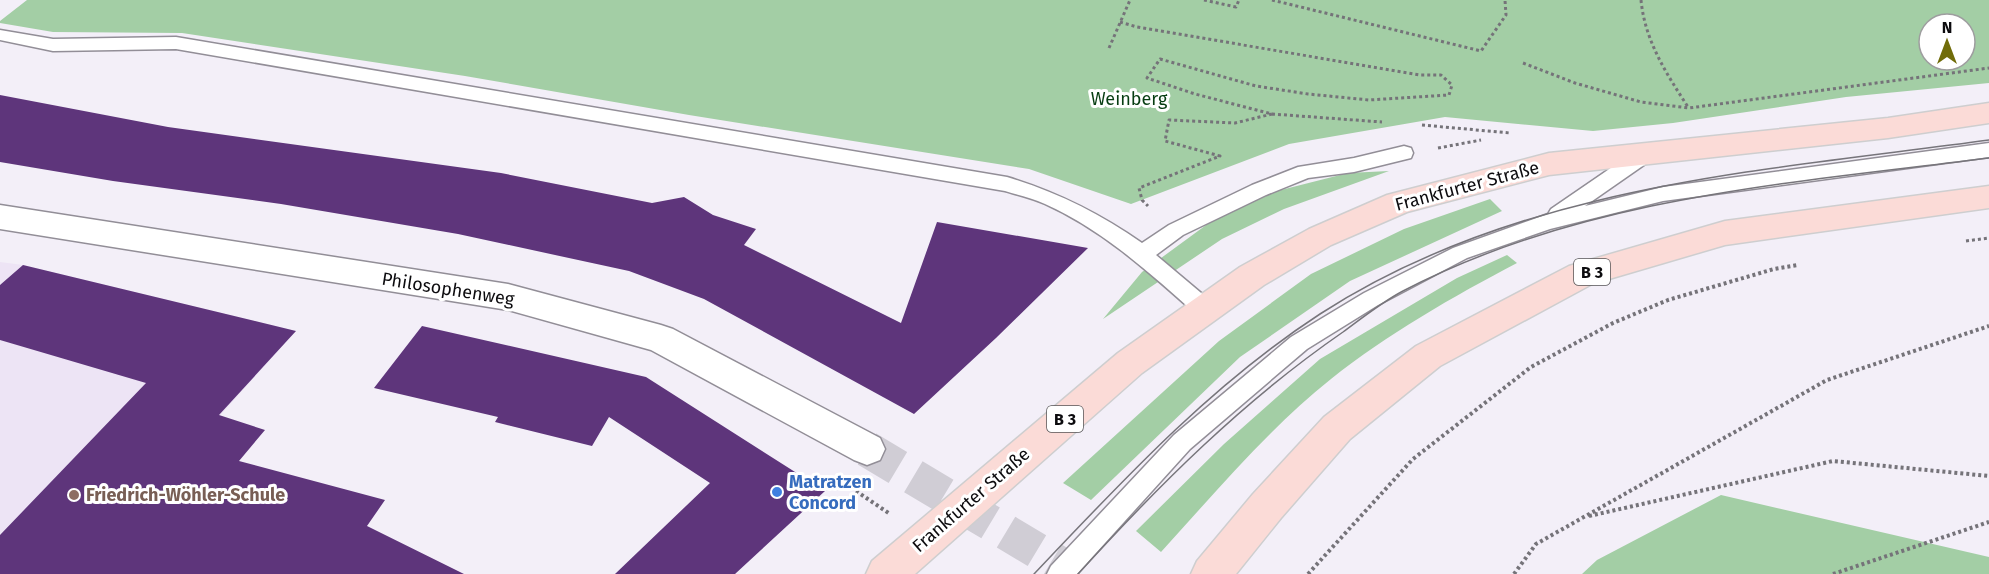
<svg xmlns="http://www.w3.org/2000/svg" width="1989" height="574" font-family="'Fira Sans',sans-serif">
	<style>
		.built { fill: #ede4f5 }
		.green { fill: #a3cea5; fill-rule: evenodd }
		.building { fill: #5e357b }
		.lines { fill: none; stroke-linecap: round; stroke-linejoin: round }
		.minor-tunnel { stroke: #d0cdd5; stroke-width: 36; stroke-dasharray: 36 18; stroke-linecap: butt }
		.service-casing { stroke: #928e97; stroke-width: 3 }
		.minor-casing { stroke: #928e97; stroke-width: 3 }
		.primary-casing { stroke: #cececf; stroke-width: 3 }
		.path-far1 { stroke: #757379; stroke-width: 3; stroke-dasharray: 3 3; stroke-linecap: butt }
		.path { stroke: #757379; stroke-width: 4; stroke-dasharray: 3 3; stroke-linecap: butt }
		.service { fill: #fff; fill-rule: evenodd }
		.minor { fill: #fff; fill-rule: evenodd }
		.primary { fill: #fbdbd7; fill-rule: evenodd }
		.tram { stroke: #77757b; stroke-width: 1.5 }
		.shop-dot { fill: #3f7fe0; stroke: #fff; stroke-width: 2 }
		.education-dot { fill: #8d6e63; stroke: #fff; stroke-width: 2 }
		.labels { text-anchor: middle; stroke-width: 6; stroke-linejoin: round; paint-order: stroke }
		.shield { fill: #fff; stroke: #555456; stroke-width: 1.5 }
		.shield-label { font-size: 16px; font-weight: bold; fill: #0c0b0e }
		.park-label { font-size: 18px; fill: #073d12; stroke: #fff }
		.street-label { font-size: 18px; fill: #0c0b0e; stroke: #fff }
		.shop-label { font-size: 18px; font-weight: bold; fill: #366cbe; stroke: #fff; text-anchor: start }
		.education-label { font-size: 18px; font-weight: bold; fill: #785e54; stroke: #fff; text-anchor: start }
	</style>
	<rect width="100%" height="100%" fill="#f3eff8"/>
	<path class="built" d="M 0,262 L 23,265 L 296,331 L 78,574 L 0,574 Z"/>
	<path class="green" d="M 27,0 L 1989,0 L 1989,83 L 1846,97 L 1673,123 L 1593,131 L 1445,117 L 1289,144 L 1131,204 L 1029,169 L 689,115 L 465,76 L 182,33 L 53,32 L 0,23 L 0,21 ZM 1929,24 L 1965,24 L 1965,60 L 1929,60 Z
		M 1389,171 L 1284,209 L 1222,239 L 1103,319 L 1142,272 L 1213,220 L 1277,191 L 1348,173 Z
		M 1490,199 L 1502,211 L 1350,281 L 1240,357 L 1091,500 L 1063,483 L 1219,341 L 1311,274 L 1404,229 Z
		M 1507,255 L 1517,263 C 1454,296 1386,335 1331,379 C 1268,429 1215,493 1161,552 L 1136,531 L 1224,444 L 1320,359 L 1457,278 Z
		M 1721,495 L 1989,557 L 1989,574 L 1582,574 L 1597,560 Z"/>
	<path class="building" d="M 0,95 L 168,127 L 501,173 L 652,203 L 684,197 L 713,215 L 756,229 L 744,245 L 901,323 L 937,222 L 1088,248 L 996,338 L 914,414 L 704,299 L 629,271 L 458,234 L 281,204 L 113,181 L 0,162 Z
		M 23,265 L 296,331 L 219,415 L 265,430 L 239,461 L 385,500 L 367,526 L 464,574 L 0,574 L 0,535 L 146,383 L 0,340 L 0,285 Z
		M 422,326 L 646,377 L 825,491 L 735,574 L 615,574 L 710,483 L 609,417 L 592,446 L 495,422 L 498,417 L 374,388 Z"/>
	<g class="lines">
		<path class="minor-tunnel" d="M 867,449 L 1076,574"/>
		<defs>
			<path id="service" d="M 0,30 L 53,39 L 176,37 L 1007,177 C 1057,192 1099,213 1142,243 L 1169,225 L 1252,185 L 1298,167 L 1354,158 L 1404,146 L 1411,148 L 1413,153 L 1411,158 L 1354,172 L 1308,178 L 1266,195 L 1183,235 L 1156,255 L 1213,303 L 1216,309 L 1213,315 L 1205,317 L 1197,315 C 1150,273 1103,230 1045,204 C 1032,198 1018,195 1005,191 L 176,49 L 53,51 L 0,40 Z
				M 1989,143 L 1989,157 L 1663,201 L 1550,229 L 1467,258 L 1378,305 L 1307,349 L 1190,449 L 1077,574 L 1047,574 L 1051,566 L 1174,435 L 1291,337 L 1364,293 L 1453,248 L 1548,214 L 1551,209 L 1640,148 L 1647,146 L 1654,148 L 1656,153 L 1654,158 L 1585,206 L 1663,187 Z"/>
			<path id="minor" d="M 0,205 L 508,284 L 661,325 L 673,329 L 880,438 L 885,449 L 880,460 L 867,465 L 854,460 L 651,350 L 508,310 L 0,229 Z"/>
			<path id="primary" d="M 1989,103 L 1989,123 L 1888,138 L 1549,175 L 1407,212 L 1331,245 L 1264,285 L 1142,373 L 915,574 L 866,574 L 872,561 L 1118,353 L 1240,267 L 1309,229 L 1387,195 L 1549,153 L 1888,118 Z
				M 1989,186 L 1989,208 L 1725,245 L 1592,284 L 1440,366 L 1350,439 L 1281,518 L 1236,574 L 1191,574 L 1197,561 L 1253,494 L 1324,417 L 1416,346 L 1569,266 L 1725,221 Z"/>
		</defs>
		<use href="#service" class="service-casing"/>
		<use href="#minor" class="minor-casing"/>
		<use href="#primary" class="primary-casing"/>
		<path class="path-far1" d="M 1204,0 L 1236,7 L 1239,0
			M 1272,0 L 1481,51 L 1506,15 L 1505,0
			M 1641,0 C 1645,41 1666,73 1688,107
			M 1120,22 L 1137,27 L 1420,75 L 1441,75 L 1452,85 L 1449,95 L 1369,100 L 1308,94 L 1256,86 L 1160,59 L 1147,78 L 1195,94 L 1272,114 L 1235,123 L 1169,120 L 1165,141 L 1220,156 L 1139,188 L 1142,200 L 1148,206
			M 1109,48 L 1130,0
			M 1523,63 L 1575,83 L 1641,102 L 1689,108 L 1989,68
			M 1272,114 L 1382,122
			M 1422,125 L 1510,133
			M 1438,148 L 1481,140
			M 1966,241 L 1989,238"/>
		<path class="path" d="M 856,491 L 890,514
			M 1589,516 L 1833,461 L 1989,476
			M 1308,574 L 1413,459 L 1531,367 L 1613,323 L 1668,300 L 1774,269 L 1798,265
			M 1514,574 L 1536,544 L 1827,380 L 1989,326
			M 1833,574 L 1989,522"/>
		<use href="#service" class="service"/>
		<use href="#minor" class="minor"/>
		<use href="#primary" class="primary"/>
		<path class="tram" d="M 1034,574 C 1123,480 1211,385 1320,314 C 1519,185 1761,171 1989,140
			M 1078,574 C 1159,485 1243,401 1343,332 C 1362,318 1382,302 1403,291 C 1583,197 1791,183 1989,158"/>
	</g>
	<circle class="shop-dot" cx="777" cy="492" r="6"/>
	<circle class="education-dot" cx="74" cy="495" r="6"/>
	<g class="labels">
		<g class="shield">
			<rect x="1574" y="259" width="36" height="26" rx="4.5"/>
			<rect x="1047" y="406" width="36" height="26" rx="4.5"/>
		</g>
		<g class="shield-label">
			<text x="1592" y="278">B 3</text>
			<text x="1065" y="425">B 3</text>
		</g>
		<g class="park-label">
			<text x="1129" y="105">Weinberg</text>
		</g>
		<g class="street-label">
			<text transform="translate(1467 186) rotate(-15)" y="6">Frankfurter Straße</text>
			<text transform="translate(448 289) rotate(9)" y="6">Philosophenweg</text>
			<text transform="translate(971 500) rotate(-41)" y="6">Frankfurter Straße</text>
		</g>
		<g class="shop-label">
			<text x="789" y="488">Matratzen<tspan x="789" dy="21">Concord</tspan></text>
		</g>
		<g class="education-label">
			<text x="86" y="501">Friedrich-Wöhler-Schule</text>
		</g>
	</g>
	<g transform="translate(1947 42)"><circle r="28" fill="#ffffff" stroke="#9e9d9f" stroke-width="1.5"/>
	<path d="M0-4.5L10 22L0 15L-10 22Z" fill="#706c09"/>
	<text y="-9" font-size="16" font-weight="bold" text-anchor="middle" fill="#0c0b0e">N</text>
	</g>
</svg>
